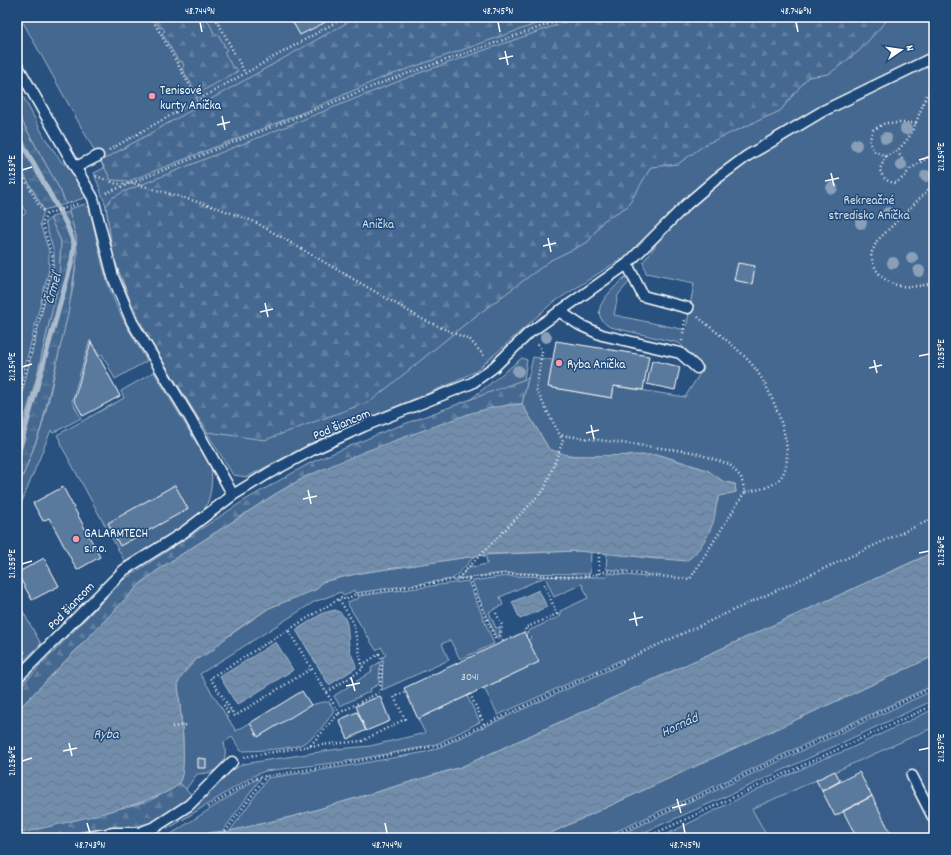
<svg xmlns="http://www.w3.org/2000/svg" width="951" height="855" font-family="Dekko,sans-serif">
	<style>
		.built { fill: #375d88 }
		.green { fill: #446890; stroke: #a2b4c8 }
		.forest { fill: url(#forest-firs); stroke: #a2b4c8 }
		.wetland { fill: url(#wetland-marsh); stroke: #a2b4c8 }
		.water { fill: url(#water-waves); stroke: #aabbcd }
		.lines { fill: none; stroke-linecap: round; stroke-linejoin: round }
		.stream { stroke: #aabbcd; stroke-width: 5 }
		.building { fill: #5a7a9d; stroke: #fff }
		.service-casing { stroke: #fff; stroke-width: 13 }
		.path { stroke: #fff; stroke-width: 2.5; stroke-dasharray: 1 3; stroke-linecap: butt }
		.service { stroke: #1f4a7a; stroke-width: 10 }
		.tree { fill: #8aa0b9 }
		.ticks { fill: none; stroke: #fff; stroke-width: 1.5 }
		.poi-dot { fill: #ff9aa2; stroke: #1f4a7a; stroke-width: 1.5 }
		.labels { text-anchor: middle; stroke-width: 3; stroke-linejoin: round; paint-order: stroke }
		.number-label { font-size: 11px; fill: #d6dee6 }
		.poi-label { font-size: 13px; fill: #fff; stroke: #1f4a7a; text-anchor: start }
		.park-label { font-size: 13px; fill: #dae1e9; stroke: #1f4a7a }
		.street-label { font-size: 13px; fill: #fff; stroke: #1f4a7a }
		.water-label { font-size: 14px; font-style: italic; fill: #d4dde6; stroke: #1f4a7a }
		.neatline { fill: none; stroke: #fff; stroke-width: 1.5 }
		.ticks-label { font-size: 10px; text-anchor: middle; fill: #fff }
	</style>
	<defs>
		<pattern id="forest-firs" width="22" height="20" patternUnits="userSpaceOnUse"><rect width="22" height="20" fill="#446890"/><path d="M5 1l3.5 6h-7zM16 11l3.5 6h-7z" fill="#607fa1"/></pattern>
		<pattern id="wetland-marsh" width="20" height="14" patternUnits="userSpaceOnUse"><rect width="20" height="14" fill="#446890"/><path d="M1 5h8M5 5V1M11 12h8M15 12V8" fill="none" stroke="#607fa1"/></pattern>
		<pattern id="water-waves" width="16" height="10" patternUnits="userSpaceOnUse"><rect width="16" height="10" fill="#718dab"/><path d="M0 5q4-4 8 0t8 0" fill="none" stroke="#64768a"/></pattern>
	</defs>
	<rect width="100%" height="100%" fill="#28517f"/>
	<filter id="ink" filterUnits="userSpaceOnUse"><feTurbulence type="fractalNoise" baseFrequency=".025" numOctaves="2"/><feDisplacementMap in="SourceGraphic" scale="8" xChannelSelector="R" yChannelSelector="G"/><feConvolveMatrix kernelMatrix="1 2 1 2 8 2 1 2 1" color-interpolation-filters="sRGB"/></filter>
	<g filter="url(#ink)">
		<path class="built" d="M 934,727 L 934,838 L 687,838 L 835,771 Z"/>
		<path class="green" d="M 20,17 L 934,17 L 934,552 L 461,767 L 295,816 L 230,831 L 268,778 L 341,767 L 426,752 L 440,747 L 622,664 L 623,659 L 498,715 L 484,688 L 538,662 L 528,640 L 531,638 L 528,631 L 561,616 L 560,611 L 588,598 L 582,584 L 554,597 L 545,577 L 500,597 L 503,605 L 489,612 L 496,628 L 500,627 L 499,637 L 496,637 L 472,581 L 507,576 L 607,577 L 607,573 L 646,577 L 646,573 L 606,569 L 607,553 L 656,559 L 690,558 L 707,536 L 719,496 L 736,492 L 735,484 L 724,482 L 707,470 L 660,455 L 580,456 L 560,454 L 549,449 L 522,404 L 533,357 L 553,360 L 549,387 L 612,398 L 614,386 L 685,397 L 704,367 L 679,343 L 610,327 C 584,312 612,290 625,277 L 630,281 L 618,295 L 614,315 L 686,330 L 694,283 L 646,273 L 643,262 L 656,245 L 647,245 L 627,264 L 621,259 L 551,304 L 476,371 L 455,382 L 327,435 L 247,477 L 233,475 L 148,337 L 130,300 L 113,256 L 106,206 L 94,173 L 104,168 Z
			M 17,85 L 45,138 L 61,161 L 76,174 L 86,196 L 84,198 L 66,204 L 60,190 L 17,112 Z
			M 17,162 L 44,210 L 40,224 L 49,251 L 49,269 L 17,399 L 17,218 L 26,213 L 17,197 Z
			M 85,204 L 89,208 C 97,237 101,267 112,295 C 121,318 134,339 147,361 L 115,379 L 102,354 L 99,356 L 90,340 L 72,401 L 81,418 L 53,433 L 51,430 L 17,514 L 17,491 L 41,429 L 49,399 L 73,287 L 77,256 L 76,236 L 69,212 L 69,209 Z
			M 52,217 L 51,220 L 61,241 L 59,281 L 36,380 L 17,445 L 17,414 L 54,263 L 54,252 L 45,222 Z
			M 522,358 L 527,360 L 524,380 L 467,402 Z
			M 154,372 L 211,467 C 213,482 211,502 201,514 C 185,532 146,550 125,562 L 61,445 L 62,444 L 57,435 L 124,398 L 121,391 Z
			M 577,551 L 591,552 L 590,574 L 505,573 L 458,579 L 471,565 L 472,567 L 487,564 L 486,557 L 483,557 L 484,555 Z
			M 475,556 L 453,579 L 355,593 L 354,590 L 344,596 L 341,592 L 314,602 L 200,674 L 236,731 L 250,723 L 258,737 C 276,726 308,700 329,702 L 334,710 C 327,723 314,739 300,745 C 288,749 255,751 241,751 L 232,737 L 224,742 C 229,765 219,773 197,774 L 186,789 L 180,783 L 183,765 L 183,737 L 178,683 L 181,676 L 197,659 L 213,650 L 223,640 L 269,608 L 317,589 L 322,582 L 360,573 Z
			M 123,580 L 17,690 L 17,685 Z
			M 468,581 L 494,644 L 460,659 L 450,640 L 442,644 L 449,660 L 382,690 L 383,657 L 386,655 L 381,647 L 376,650 L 347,603 L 354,599 L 355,600 L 359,598 L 358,596 Z
			M 17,601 L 41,644 L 17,667 Z
			M 934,656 L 934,685 L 602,838 L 540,838 Z
			M 380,662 L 379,684 L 370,689 L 371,691 L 340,706 L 334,696 L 372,671 L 371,668 Z
			M 934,690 L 934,700 L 738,791 L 631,838 L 613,838 Z
			M 467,696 L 480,722 L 439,743 L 425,747 L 342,762 L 265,771 L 253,776 L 168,829 L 166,825 L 211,791 L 217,785 L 219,779 L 243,764 L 338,749 L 370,746 L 425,733 L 418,719 Z
			M 934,709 L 934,727 L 752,809 L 768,838 L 659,838 L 752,792 L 825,758 L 845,751 Z
			M 260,779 L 223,831 L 165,838 L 255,780 Z"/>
		<path class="forest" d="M 154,17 L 209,17 L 207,19 L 215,35 L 218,34 L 227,50 L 224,52 L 233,68 L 235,67 L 238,71 L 197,94 L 182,68 L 184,66 L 182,61 L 179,62 L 162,33 L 165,31 L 162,27 L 160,28 Z
			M 357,17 L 556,17 L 379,79 L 312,109 L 129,181 L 111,180 L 101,161 Z
			M 580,17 L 899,17 L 887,20 L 859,51 L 829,74 L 808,77 L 780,111 L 706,144 L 678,164 L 651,167 L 628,206 L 603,221 L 588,242 L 551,260 L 464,325 L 371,401 L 265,440 L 207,432 L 148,337 L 130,300 L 113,256 L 106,206 L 112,198 L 123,192 L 419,73 Z
			M 528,378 L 522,404 L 510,404 L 307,476 L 277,493 L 165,565 L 143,581 L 17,711 L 17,690 L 123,580 L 245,500 L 312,462 L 388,430 Z
			M 180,783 L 193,796 L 172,813 L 152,822 L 134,827 L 90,831 L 66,838 L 17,838 L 17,834 L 149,801 L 174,788 Z"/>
		<path class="wetland" d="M 17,112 L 60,190 L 66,204 L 44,210 L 17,162 Z
			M 69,212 L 76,236 L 77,256 L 68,314 L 41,428 L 17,491 L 17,445 L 36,380 L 59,281 L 61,241 L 51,220 L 52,217 Z"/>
		<path class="water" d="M 522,404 L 549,449 L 570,456 L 660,455 L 707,470 L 724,482 L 735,484 L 736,492 L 719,496 C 715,505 716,514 713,523 C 708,536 698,554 686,561 L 577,551 L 490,554 L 360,573 L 322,582 L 317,589 L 269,608 L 243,625 L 223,640 L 213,650 L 197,659 L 187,668 L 178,683 C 179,703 189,769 179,783 C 166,802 45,827 17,834 L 17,711 L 143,581 L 165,565 L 277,493 L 307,476 L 366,451 L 471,413 L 494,407 Z
			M 934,552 L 934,656 L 540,838 L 176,838 L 230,831 L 295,816 L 461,767 Z
			M 539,590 L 547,607 L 520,619 L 512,602 Z
			M 335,610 C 352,616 346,635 350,650 C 351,656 356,662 356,668 L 329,685 L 296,630 L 323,613 Z
			M 276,642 L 293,670 L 237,705 L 220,677 Z"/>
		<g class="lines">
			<path class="stream" d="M 17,134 L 67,225 L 74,244 L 72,261 L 17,458"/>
		</g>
		<path class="building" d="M 290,17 L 332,17 L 325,21 L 326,22 L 300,35 Z
			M 738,263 L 755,266 L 752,284 L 734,280 Z
			M 556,341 L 649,356 L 643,390 L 614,386 L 612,398 L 548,387 Z
			M 91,342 L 120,396 L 83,416 L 74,400 Z
			M 652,360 L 680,367 L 675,390 L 647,384 Z
			M 175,485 L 188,509 L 120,546 L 108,523 Z
			M 63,487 L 100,557 L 77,570 L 49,518 L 43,521 L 33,503 Z
			M 44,558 L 59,586 L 32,600 L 17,573 Z
			M 524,632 L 539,662 L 418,719 L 404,688 Z
			M 20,648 L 25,652 L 17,660 L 17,651 Z
			M 302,691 L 311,705 L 258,737 L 250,723 Z
			M 380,696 L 390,721 L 366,731 L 356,706 Z
			M 357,712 L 366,730 L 348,739 L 339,720 Z
			M 198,758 L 206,759 L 206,768 L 198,768 Z
			M 835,771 L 840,781 L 822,791 L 816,780 Z
			M 859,772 L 872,796 L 835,816 L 822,791 Z
			M 872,796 L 893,838 L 857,838 L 843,811 Z"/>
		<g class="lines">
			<defs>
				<path id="service" d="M 17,65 L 93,198 L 113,277 L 132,322 L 190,418 L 233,495
					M 76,167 L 98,156
					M 627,264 L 643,296 L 688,308
					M 559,311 L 580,325 L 602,335 L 680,353 L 697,368
					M 17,678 L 124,570 L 184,532 L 233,495 L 269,473 L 312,450 L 364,426 L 472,383 L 494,367 L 529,333 L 627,264 L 687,204 L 716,179 L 747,156 L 823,111 L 934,57
					M 912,776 L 934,819
					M 82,838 L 114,833 L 139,833 L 155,827 L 189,805 L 232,762"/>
			</defs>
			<use href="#service" class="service-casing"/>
			<path class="path" d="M 151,17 L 198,100
				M 215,17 L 245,73
				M 934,86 C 926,90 918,121 912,131 C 909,139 902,145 897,151 L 909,170 L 934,153
				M 109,150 L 345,17
				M 897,151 L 886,156 L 874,151 L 869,142 L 873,130 L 885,123 L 916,123
				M 886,156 L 880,169 C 882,178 887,182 896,183 L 905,176 L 909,170
				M 17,165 L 41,209 L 47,214
				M 96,176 L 117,184 L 133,183 L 218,208 L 255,222 L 424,320 L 470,340 L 485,357
				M 934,184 L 877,241 L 871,254 C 876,287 907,292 934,282
				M 106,193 L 389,80 L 569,17
				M 698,317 C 718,334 742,350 757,371 C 772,393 799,453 781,477 C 773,488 757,490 745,492
				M 682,341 L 685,320
				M 17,408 L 51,270 L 53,258 L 42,223 L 47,214 L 80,203
				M 599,574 L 599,552
				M 469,579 L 495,638 L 506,641
				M 455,581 L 544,490 L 563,441 L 536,390 L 542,351 L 537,343
				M 496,613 L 502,625 L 500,639
				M 288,630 L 210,678 L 235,716 L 312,668
				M 526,636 L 528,635 L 525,628 L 557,614 L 543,582
				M 362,665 L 379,654 L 382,661 L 380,692 L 339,713 L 288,630 L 342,597 L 345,600 L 354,595 C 404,588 455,578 506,574 C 537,572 578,583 607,571 L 690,579 L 745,492 L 741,477 L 729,464 L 692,452 L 560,435
				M 327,692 L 363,669 L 353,622 L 339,599
				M 470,694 L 484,724
				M 224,705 L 228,713 L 231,711
				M 172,727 L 185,725
				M 310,746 L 362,741 L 405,719 L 394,697 L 405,692
				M 244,757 L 310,746 L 339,713
				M 208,807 L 255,778 L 343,764 L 440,745 L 934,518
				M 221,838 L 266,776
				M 608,838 L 934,687
				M 645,838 L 934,705"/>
			<use href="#service" class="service"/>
		</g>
		<g class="tree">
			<circle cx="906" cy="129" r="6"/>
			<circle cx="886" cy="138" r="6"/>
			<circle cx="856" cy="145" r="6"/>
			<circle cx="901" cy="165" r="6"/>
			<circle cx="926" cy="176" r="6"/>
			<circle cx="832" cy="188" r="6"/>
			<circle cx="888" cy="213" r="6"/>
			<circle cx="861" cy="223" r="6"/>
			<circle cx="912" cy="258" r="6"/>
			<circle cx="893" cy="263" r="6"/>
			<circle cx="919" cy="271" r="6"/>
			<circle cx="546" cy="337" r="6"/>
			<circle cx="518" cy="371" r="6"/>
		</g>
	</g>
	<path class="ticks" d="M 200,22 L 202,32M 498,22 L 500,32M 796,22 L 798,32M 505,51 L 508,65M 499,59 L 513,56M 222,116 L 225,130M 217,125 L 230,122M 919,160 L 929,157M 22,170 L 32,167M 831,173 L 834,186M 825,181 L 839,178M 548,238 L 551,252M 543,246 L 556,243M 265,303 L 268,317M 260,312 L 273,309M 919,356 L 929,354M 874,360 L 877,373M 22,367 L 32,364M 869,368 L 882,365M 591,425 L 594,439M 586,433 L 599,430M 308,490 L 311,504M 303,499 L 317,496M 919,553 L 929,551M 22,564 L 32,561M 634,612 L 637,626M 629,620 L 643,617M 351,677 L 355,691M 346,686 L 360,683M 69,743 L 72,756M 919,750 L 929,748M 63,751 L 77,748M 22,761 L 32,758M 677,799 L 681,813M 672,808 L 686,804M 87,823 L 90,833M 385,823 L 387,833M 683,823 L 685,833"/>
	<g class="poi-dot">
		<circle cx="152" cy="96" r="4"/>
		<circle cx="559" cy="363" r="4"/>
		<circle cx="76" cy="539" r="4"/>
	</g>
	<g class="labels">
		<g class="number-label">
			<text x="470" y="680">3041</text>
		</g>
		<g class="poi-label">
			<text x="160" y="94">Tenisové<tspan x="160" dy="15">kurty Anička</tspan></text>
			<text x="567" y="368">Ryba Anička</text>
			<text x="84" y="537">GALARMTECH<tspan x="84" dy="15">s.r.o.</tspan></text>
		</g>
		<g class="park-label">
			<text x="869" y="204">Rekreačné<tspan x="869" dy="15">stredisko Anička</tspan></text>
			<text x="378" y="228">Anička</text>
		</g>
		<g class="street-label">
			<text transform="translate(341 423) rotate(-23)" y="5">Pod šiancom</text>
			<text transform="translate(70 605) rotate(-46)" y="5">Pod šiancom</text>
		</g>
		<g class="water-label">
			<text transform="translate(52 288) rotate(-74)" y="5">Črmeľ</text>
			<text transform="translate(679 724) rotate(-25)" y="5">Hornád</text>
			<text x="106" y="738">Ryba</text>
		</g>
	</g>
	<rect width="951" height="855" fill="none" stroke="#1f4a7a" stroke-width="44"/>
	<g transform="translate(901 50) rotate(77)" stroke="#1f4a7a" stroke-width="3" paint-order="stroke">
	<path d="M0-3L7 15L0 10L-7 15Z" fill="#ffffff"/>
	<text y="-6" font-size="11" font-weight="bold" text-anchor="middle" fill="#ffffff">N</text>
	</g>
	<rect x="22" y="22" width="907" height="811" class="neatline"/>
	<g class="ticks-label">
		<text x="200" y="14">48.744°N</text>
		<text x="498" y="14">48.745°N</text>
		<text x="796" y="14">48.746°N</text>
		<text transform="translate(940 157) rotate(-90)" y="4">21.254°E</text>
		<text transform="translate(11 170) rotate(-90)" y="4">21.253°E</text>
		<text transform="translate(940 354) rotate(-90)" y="4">21.255°E</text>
		<text transform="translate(11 367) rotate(-90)" y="4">21.254°E</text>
		<text transform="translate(940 551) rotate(-90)" y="4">21.256°E</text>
		<text transform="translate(11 564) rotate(-90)" y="4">21.255°E</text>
		<text transform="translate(940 748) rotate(-90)" y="4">21.257°E</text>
		<text transform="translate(11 761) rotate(-90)" y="4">21.256°E</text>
		<text x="90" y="848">48.743°N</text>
		<text x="387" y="848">48.744°N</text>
		<text x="685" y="848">48.745°N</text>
	</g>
</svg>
